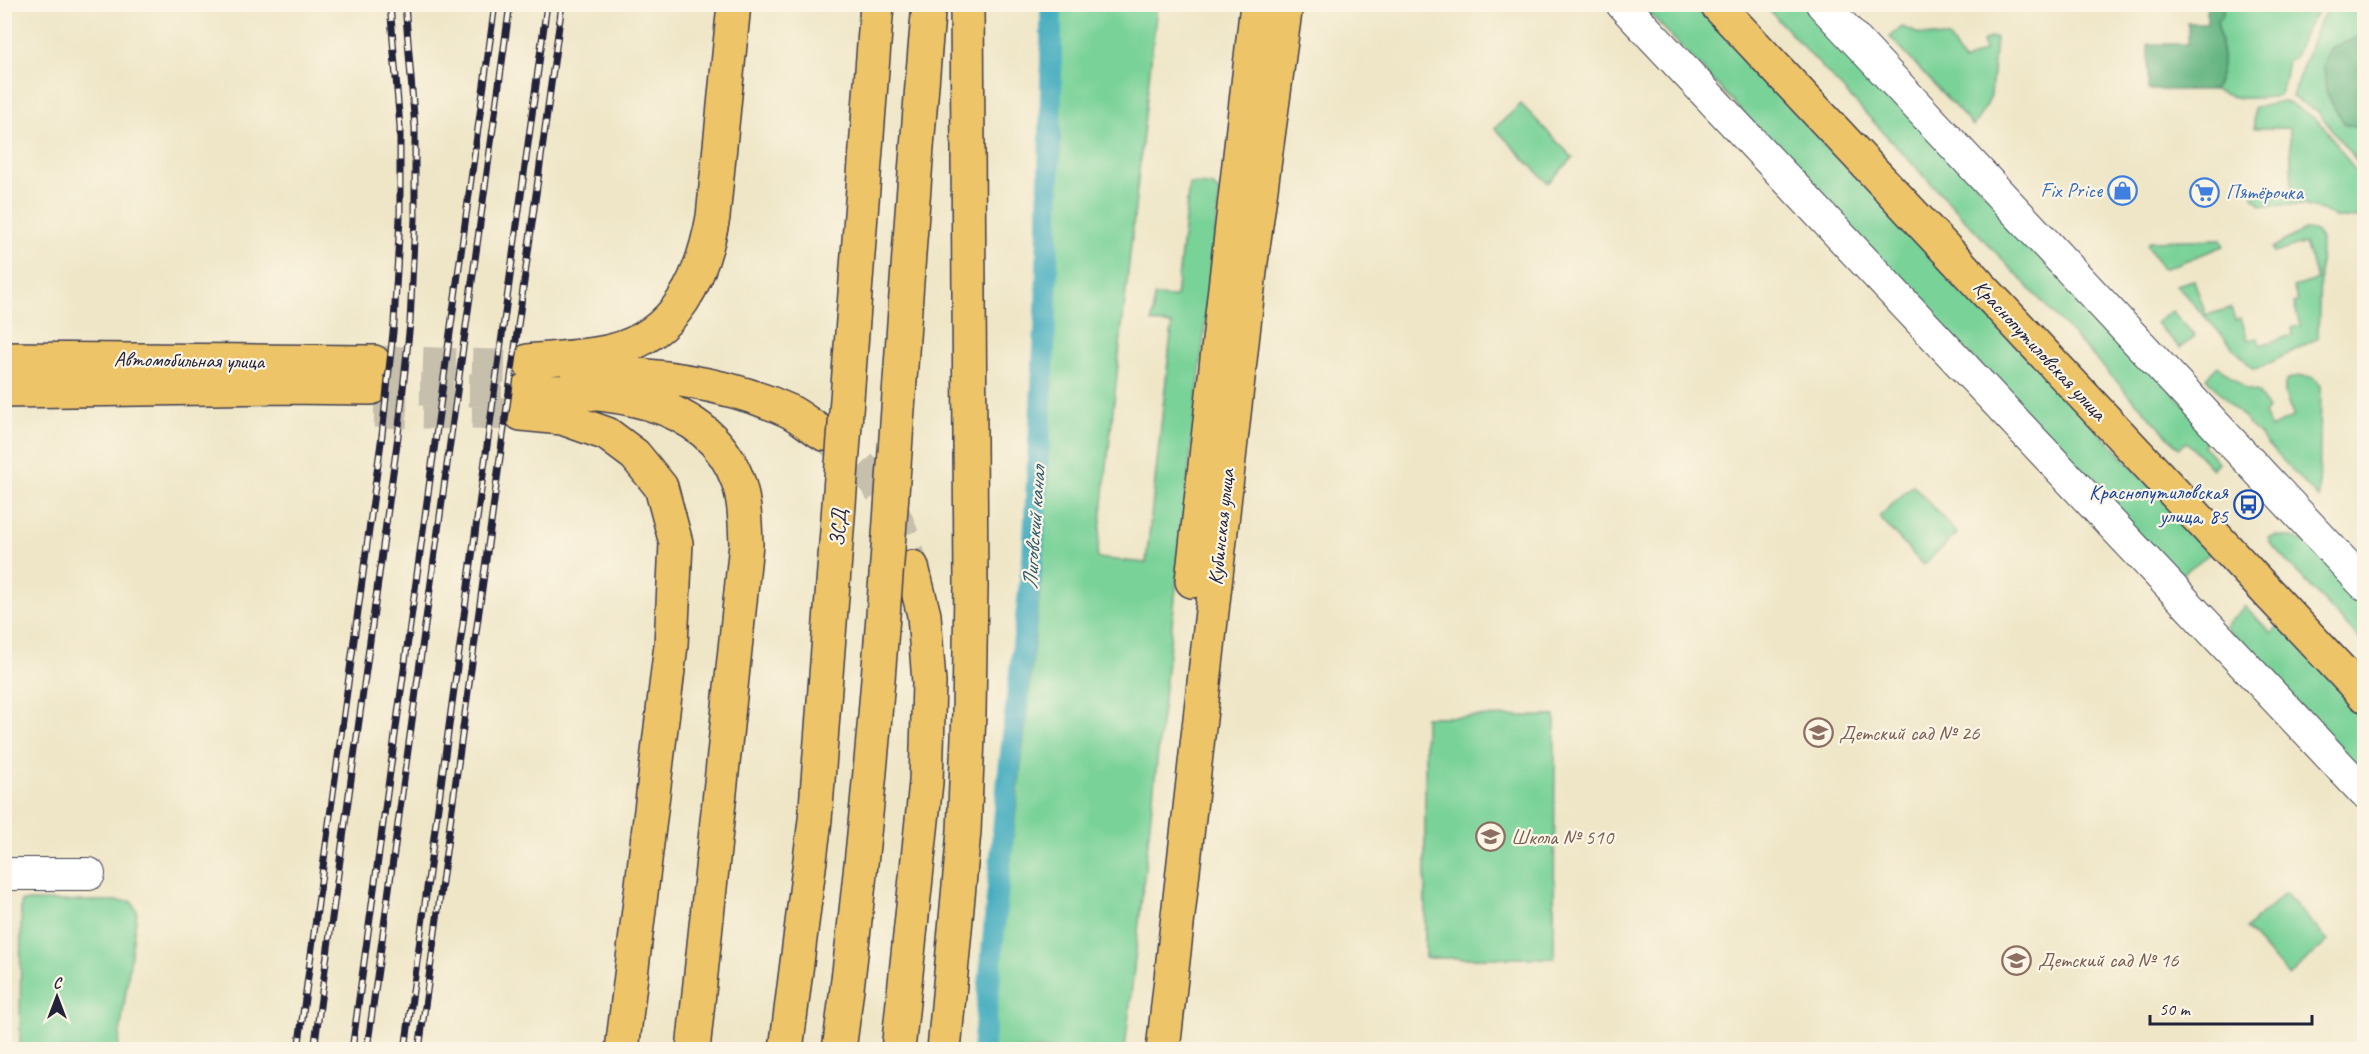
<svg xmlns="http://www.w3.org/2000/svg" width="2369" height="1054" font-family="Caveat,sans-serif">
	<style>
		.green { fill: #79d298; stroke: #4e7a6a; stroke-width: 1.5 }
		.forest { fill: #62b480; stroke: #426b5e; stroke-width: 1.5 }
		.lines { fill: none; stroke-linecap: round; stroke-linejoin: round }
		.canal { stroke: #3fabbe; stroke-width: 22 }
		.major-tunnel { stroke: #c6bfab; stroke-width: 33; stroke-dasharray: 33 16; stroke-linecap: butt }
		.minor-casing { stroke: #413f50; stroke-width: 34 }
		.major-casing { stroke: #413f50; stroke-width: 36 }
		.minor { stroke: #fff; stroke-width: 32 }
		.major { stroke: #eec469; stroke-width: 33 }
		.rail-casing { stroke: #22223b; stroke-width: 7 }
		.rail { stroke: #fcf5e5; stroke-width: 4.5; stroke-dasharray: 14; stroke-linecap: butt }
		.highway-bridge-casing { stroke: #413f50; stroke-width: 36; stroke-linecap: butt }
		.highway-bridge { stroke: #eec469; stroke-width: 33 }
		.labels { text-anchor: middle; stroke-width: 4.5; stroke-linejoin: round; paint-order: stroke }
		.shop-label { font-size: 21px; fill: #366cbe; stroke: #fcf5e5; text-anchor: end }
		.street-label { font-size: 21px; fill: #22223b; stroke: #fcf5e5 }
		.transit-label { font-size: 21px; fill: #164399; stroke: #fcf5e5; text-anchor: end }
		.education-label { font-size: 21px; fill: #785e54; stroke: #fcf5e5; text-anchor: start }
		.water-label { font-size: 22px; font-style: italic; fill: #2e596f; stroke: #fcf5e5 }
	</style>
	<rect width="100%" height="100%" fill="#fcf5e5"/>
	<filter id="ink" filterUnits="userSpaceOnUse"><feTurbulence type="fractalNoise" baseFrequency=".0167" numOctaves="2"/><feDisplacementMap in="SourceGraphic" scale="12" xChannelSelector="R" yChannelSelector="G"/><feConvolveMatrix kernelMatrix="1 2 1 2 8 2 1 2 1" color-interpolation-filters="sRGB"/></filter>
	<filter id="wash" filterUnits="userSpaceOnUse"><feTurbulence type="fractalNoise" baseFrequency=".008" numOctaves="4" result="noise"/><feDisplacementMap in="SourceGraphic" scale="24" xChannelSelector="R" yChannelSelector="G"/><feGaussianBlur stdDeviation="1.35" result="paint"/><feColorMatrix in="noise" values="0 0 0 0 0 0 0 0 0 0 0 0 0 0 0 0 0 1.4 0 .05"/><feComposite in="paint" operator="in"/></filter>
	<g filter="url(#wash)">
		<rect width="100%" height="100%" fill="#efe6c7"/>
		<path class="green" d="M 1058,5 L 1157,5 L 1097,558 L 1146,563 L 1172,325 L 1152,322 L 1154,296 L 1176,297 L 1189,184 L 1212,185 L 1220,192 L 1125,1049 L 990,1050 L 1041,580 L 1060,149 L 1056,146 Z
			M 1642,5 L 1699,5 L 2212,552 L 2178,577 Z
			M 1764,5 L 1808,5 L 2210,432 L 2204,446 L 2218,462 L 2212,469 L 2187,442 L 2179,448 Z
			M 2224,5 L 2322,5 L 2306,30 L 2294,58 L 2288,60 L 2284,83 L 2279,96 C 2255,99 2237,101 2214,90 C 2226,68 2222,45 2217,21 L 2222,16 Z
			M 2331,5 L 2364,5 L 2364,35 L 2331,48 L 2345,124 L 2364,130 L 2364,170 L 2318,112 L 2292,97 L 2319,22 Z
			M 1902,27 L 1919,34 L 1949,38 L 1964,62 L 1985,50 L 1982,42 L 1990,38 L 1996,38 L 1991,95 L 1987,105 L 1973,126 L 1890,37 Z
			M 2282,102 L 2290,103 L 2314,118 L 2326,129 L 2364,183 L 2364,218 L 2336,218 L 2325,211 L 2303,205 L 2262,205 L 2253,197 L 2254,192 L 2292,192 L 2290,128 L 2254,128 L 2254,108 Z
			M 1521,104 L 1573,158 L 1548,183 L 1495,128 Z
			M 2304,230 C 2313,230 2317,232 2321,240 L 2318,338 L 2262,367 L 2253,369 L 2176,285 L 2194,280 L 2206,315 L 2231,308 L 2235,320 L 2241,318 L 2248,340 L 2258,338 L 2260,345 L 2293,335 L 2292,328 L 2300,325 L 2294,303 L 2298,301 L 2293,287 L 2317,280 L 2305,243 L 2274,253 L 2272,248 Z
			M 2221,239 L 2224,246 L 2163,269 L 2147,245 L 2150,241 Z
			M 2172,311 L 2195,336 L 2180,348 L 2156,323 Z
			M 2218,366 L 2246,389 L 2258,392 L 2268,409 L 2264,414 L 2271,428 L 2294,416 C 2289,404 2282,394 2286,381 C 2299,374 2312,372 2321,386 L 2319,499 L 2206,378 Z
			M 1913,485 L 1957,534 L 1923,565 L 1879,517 Z
			M 2275,536 L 2290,537 L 2317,547 L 2364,597 L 2364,644 L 2271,544 L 2268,538 Z
			M 2245,606 L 2271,633 L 2281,624 L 2364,713 L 2364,776 L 2225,627 Z
			M 1555,716 L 1554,958 L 1425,958 L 1425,717 Z
			M 2285,893 L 2328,941 L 2289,976 L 2246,928 Z
			M 21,901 L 131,901 L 137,911 L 118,1049 L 20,1049 Z"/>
		<path class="forest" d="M 2207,5 L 2224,5 L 2222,16 L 2217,21 C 2222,48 2227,65 2214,90 L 2148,90 L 2148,44 L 2188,44 L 2188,23 L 2207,23 Z
			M 2364,35 L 2364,130 L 2345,124 L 2335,109 L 2326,91 L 2324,65 L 2331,48 Z"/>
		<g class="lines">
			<path class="canal" d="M 983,1050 L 1007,788 L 1033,556 L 1046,309 L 1051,88 L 1051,4"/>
		</g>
	</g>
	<g filter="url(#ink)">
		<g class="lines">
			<path class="major-tunnel" d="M 374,362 L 528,367
				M 371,388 L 524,391
				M 374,411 L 521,414
				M 824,434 C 837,445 851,456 863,468 C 889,494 903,532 912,567"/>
			<defs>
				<path id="minor" d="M 1622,4 L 2364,792
					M 1822,4 L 2364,584
					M 4,874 L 89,874"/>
				<path id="major" d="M 1716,4 L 2364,695
					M 4,359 L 374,362
					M 528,361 C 555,358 584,357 611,351 C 677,335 702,278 713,217 L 734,4
					M 577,370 C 649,375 722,380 789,411 C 801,417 812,427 824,434
					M 4,391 L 280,387 L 371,388
					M 524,391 C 602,392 706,393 738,481 C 745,500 745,524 746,544 L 693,1050
					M 521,414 L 562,418 L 607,434 L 635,455 L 661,487 L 676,543 L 671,645 L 622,1050
					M 1192,581 L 1257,4
					M 898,1050 L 926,782 L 929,683 L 924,615 L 912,567
					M 944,1050 L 964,831 L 969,714 L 971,585 L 967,4
					M 1163,1050 L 1251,262 L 1286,4"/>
			</defs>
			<use href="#minor" class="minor-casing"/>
			<use href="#major" class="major-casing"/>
			<use href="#minor" class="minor"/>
			<use href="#major" class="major"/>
			<defs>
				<path id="rail" d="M 298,1050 L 382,435 L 394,323 L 400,218 L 400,127 L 390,4
					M 314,1050 L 398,436 L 410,323 L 415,219 L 415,128 L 405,4
					M 352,1050 L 495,4
					M 367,1050 L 510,4
					M 405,1050 L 547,4
					M 419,1050 L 562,4"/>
			</defs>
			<use href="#rail" class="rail-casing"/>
			<use href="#rail" class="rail"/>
			<defs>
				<path id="highway-bridge" d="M 786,1050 L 815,820 L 877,4
					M 839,1050 C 886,703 897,353 929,4"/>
			</defs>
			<use href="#highway-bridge" class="highway-bridge-casing"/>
			<use href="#highway-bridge" class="highway-bridge"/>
		</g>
	</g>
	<defs>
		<symbol id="shop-ring" viewBox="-11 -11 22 22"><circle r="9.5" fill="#fcf5e5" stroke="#3f7fe0" stroke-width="1.5"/><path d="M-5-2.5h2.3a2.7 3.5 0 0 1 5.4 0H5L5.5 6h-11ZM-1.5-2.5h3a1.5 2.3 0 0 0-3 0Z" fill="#3f7fe0"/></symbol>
		<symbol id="supermarket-ring" viewBox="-11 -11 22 22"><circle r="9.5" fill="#fcf5e5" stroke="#3f7fe0" stroke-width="1.5"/><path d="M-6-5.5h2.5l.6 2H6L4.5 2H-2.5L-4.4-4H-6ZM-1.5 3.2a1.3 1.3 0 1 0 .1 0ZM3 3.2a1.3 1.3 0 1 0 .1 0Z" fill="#3f7fe0"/></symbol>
		<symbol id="bus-ring" viewBox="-11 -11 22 22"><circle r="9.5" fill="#fcf5e5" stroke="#1a4fb4" stroke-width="1.5"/><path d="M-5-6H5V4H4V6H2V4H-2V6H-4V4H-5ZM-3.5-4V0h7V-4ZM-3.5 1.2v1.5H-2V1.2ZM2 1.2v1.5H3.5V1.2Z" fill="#1a4fb4"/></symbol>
		<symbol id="school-ring" viewBox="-11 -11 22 22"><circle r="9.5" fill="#fcf5e5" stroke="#8d6e63" stroke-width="1.5"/><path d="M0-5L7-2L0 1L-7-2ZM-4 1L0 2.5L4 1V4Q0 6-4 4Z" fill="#8d6e63"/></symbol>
	</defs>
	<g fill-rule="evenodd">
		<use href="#shop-ring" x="2106" y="174" width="33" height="33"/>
		<use href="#supermarket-ring" x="2188" y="176" width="33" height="33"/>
		<use href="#bus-ring" x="2232" y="488" width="33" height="33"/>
		<use href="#school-ring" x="1802" y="716" width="33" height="33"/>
		<use href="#school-ring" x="1474" y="820" width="33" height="33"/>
		<use href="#school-ring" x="2000" y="944" width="33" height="33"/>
	</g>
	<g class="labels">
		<g class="shop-label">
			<text x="2102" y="197">Fix Price</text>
			<text x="2226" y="199" text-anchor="start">Пятёрочка</text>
		</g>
		<g class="street-label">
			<text transform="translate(2040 350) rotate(47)" y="7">Краснопутиловская улица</text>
			<text transform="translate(189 360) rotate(1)" y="7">Автомобильная улица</text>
			<text transform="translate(1221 527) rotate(-84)" y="7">Кубинская улица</text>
			<text transform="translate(838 528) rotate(-86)" y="7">ЗСД</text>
		</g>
		<g class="transit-label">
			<text x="2228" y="499">Краснопутиловская<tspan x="2228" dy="24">улица, 85</tspan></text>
		</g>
		<g class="education-label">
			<text x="1839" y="740">Детский сад № 26</text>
			<text x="1511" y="844">Школа № 510</text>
			<text x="2038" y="967">Детский сад № 16</text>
		</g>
		<g class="water-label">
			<text transform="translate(1033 528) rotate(-86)" y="8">Лиговский канал</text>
		</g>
	</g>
	<rect width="2369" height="1054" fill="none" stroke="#fcf5e5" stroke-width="24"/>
	<g transform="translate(57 997)" stroke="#fcf5e5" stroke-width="4.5" paint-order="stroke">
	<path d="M0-4.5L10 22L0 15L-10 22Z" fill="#22223b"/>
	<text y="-9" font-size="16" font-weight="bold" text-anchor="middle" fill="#22223b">С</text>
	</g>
	<path d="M2150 1015v9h162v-9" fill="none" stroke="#22223b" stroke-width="3"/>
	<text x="2159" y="1015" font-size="18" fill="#22223b" stroke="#fcf5e5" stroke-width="4.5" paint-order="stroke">50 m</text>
</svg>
